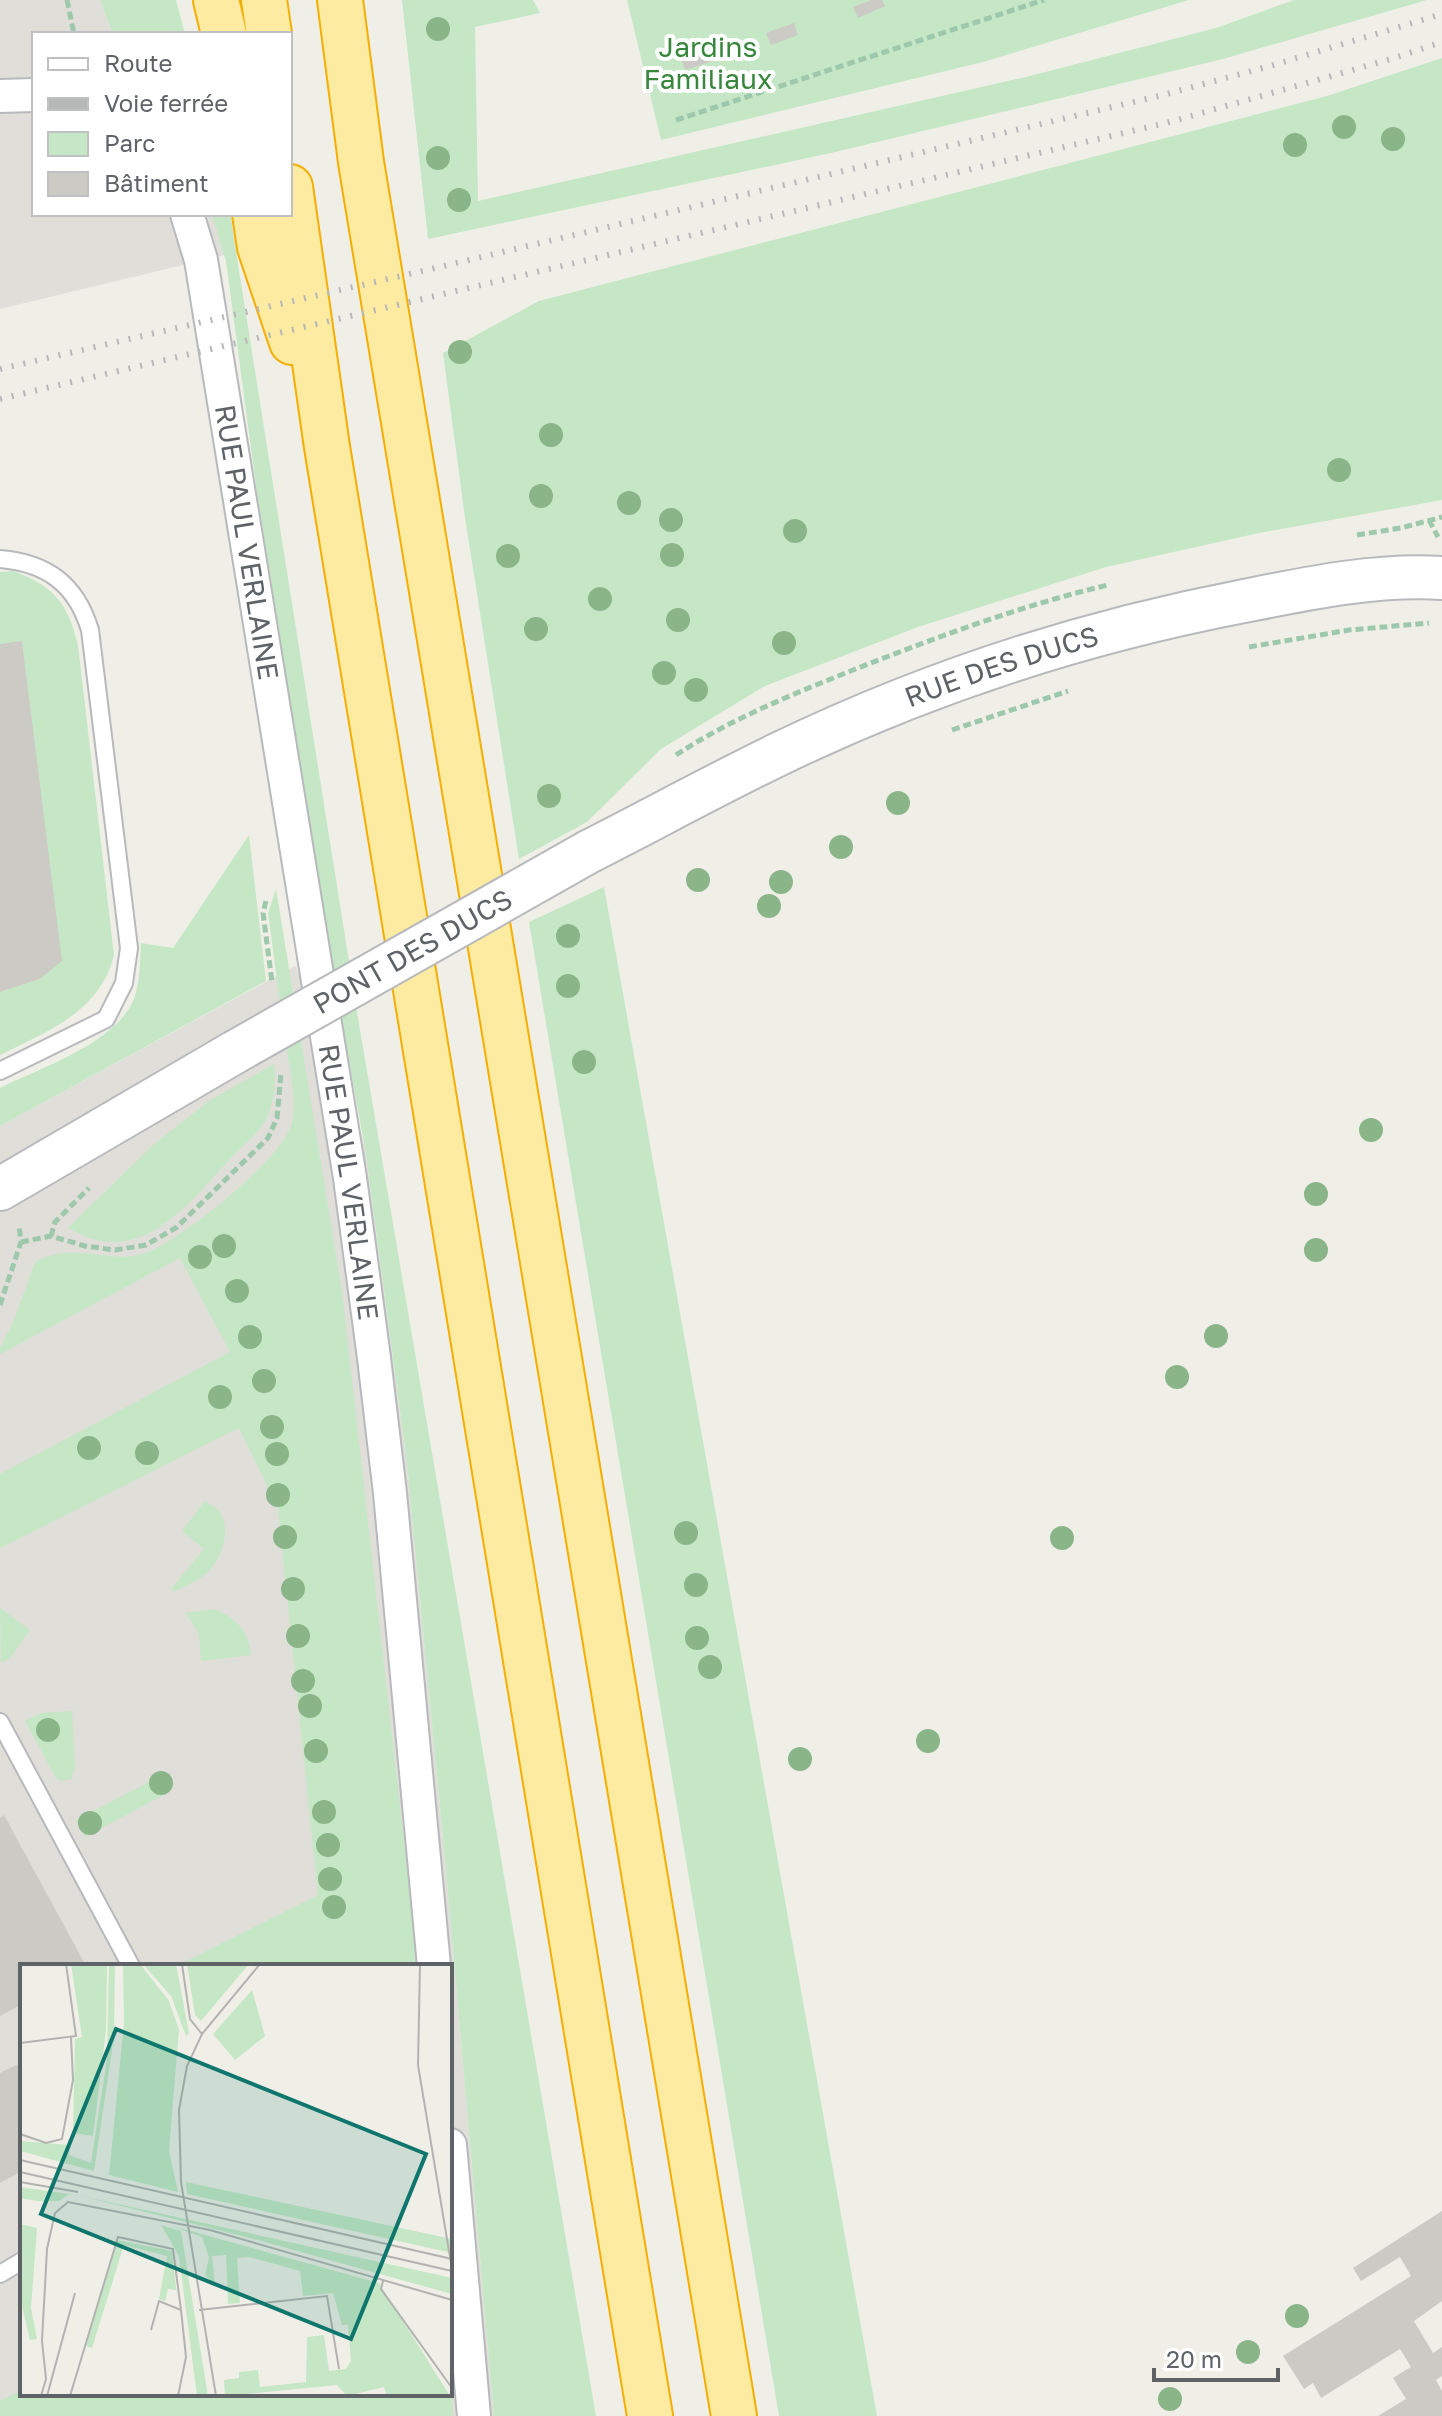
<svg xmlns="http://www.w3.org/2000/svg" width="1442" height="2416" font-family="'Golos Text',sans-serif">
	<style>
		.industrial { fill: #dfded9; fill-rule: evenodd }
		.green { fill: #c5e7c5 }
		.building { fill: #cccac4 }
		.lines { fill: none; stroke-linecap: round; stroke-linejoin: round }
		.service-casing { stroke: #b7b9bd; stroke-width: 20 }
		.minor-casing { stroke: #b7b9bd; stroke-width: 36 }
		.tertiary-casing { stroke: #b7b9bd; stroke-width: 46 }
		.trunk-casing { stroke: #f5ae03; stroke-width: 48 }
		.path { stroke: #9ec8ab; stroke-width: 5; stroke-dasharray: 8 4; stroke-linecap: butt }
		.service { stroke: #fff; stroke-width: 16 }
		.minor { stroke: #fff; stroke-width: 32 }
		.tertiary { stroke: #fff; stroke-width: 42 }
		.trunk { stroke: #fdeba1; stroke-width: 44 }
		.rail { stroke: #b7b8b8; stroke-width: 6; stroke-dasharray: 2 10; stroke-linecap: butt }
		.tertiary-bridge-casing { stroke: #b7b9bd; stroke-width: 46; stroke-linecap: butt }
		.tertiary-bridge { stroke: #fff; stroke-width: 42 }
		.tree { fill: #8ab589 }
		.labels { text-anchor: middle; stroke-width: 8; stroke-linejoin: round; paint-order: stroke }
		.park-label { font-size: 28px; fill: #37863c; stroke: #fff }
		.street-label { font-size: 28px; fill: #5f6267; stroke: #fff }
		.inset-road { fill: none; stroke: #b2b3b0; stroke-width: 2 }
		.view { fill: #0f766e; fill-opacity: 0.15; stroke: #0f766e; stroke-width: 4 }
		.inset-edge { fill: none; stroke: #5f6267; stroke-width: 4 }
	</style>
	<rect width="100%" height="100%" fill="#f0efe7"/>
	<path class="industrial" d="M 0,0 L 100,0 L 113,34 L 34,34 L 34,214 L 230,214 L 237,252 L 0,309 Z
		M 295,966 L 336,1041 L 365,1148 L 407,1464 L 445,1859 L 494,2416 L 0,2416 L 0,1126 ZM 22,1966 L 450,1966 L 450,2394 L 22,2394 Z"/>
	<path class="green" d="M 100,0 L 176,0 L 185,34 L 113,34 Z
		M 402,0 L 533,0 L 540,13 L 475,27 L 478,201 L 1026,77 L 1216,28 L 1294,0 L 1427,0 L 1223,59 L 831,153 L 428,239 Z
		M 627,0 L 1189,0 L 983,62 L 661,140 Z
		M 1442,58 L 1442,500 L 1259,533 L 1106,567 L 918,627 L 765,686 L 661,749 L 587,822 L 519,859 L 465,518 L 443,353 L 539,301 L 1327,96 Z
		M 212,214 L 230,214 L 359,1024 L 596,2416 L 494,2416 L 445,1859 L 407,1464 L 365,1148 L 343,1029 L 257,493 L 226,261 Z
		M 13,571 C 54,586 68,603 78,645 L 114,955 C 100,1012 48,1031 0,1055 L 0,992 L 40,979 L 61,961 L 22,642 L 0,644 L 0,572 Z
		M 249,835 L 266,981 L 0,1126 L 0,1088 C 40,1068 116,1043 134,999 C 140,982 140,961 141,943 L 173,948 Z
		M 604,887 L 877,2416 L 779,2416 L 529,922 Z
		M 276,889 L 342,1292 L 418,1966 L 177,1966 L 318,1895 L 278,1508 L 239,1428 L 0,1548 L 0,1474 L 230,1352 L 180,1258 L 0,1354 L 0,1348 L 13,1323 L 35,1262 C 79,1239 107,1267 148,1252 C 182,1239 289,1155 293,1119 C 296,1093 289,1065 285,1040 C 279,998 274,955 268,913 Z
		M 274,1064 C 276,1082 274,1103 266,1119 C 258,1133 244,1145 233,1156 C 202,1188 164,1241 115,1242 C 99,1243 82,1236 68,1228 L 153,1145 L 209,1101 Z
		M 205,1501 C 209,1504 213,1505 216,1508 C 234,1524 222,1560 207,1573 C 198,1581 185,1586 173,1592 L 172,1588 L 204,1549 L 182,1531 Z
		M 0,1608 L 30,1630 L 9,1659 L 1,1662 Z
		M 213,1609 C 235,1616 249,1631 251,1655 L 201,1661 L 199,1634 L 186,1613 Z
		M 72,1711 L 75,1768 L 71,1779 L 61,1781 L 56,1778 L 25,1721 L 41,1713 Z
		M 157,1778 L 165,1794 L 85,1837 L 76,1820 Z
		M 450,2364 L 453,2416 L 0,2416 L 0,2401 L 22,2390 L 22,2394 L 450,2394 Z"/>
	<path class="building" d="M 871,0 L 882,0 L 885,6 L 858,18 L 853,7 Z
		M 794,23 L 798,35 L 771,45 L 766,33 Z
		M 709,50 L 713,61 L 685,70 L 681,59 Z
		M 22,641 L 62,961 L 40,979 L 0,992 L 0,644 Z
		M 4,1815 L 86,1966 L 22,1966 L 22,2004 L 0,2016 L 0,1818 Z
		M 22,2062 L 22,2171 L 0,2183 L 0,2073 Z
		M 1442,2211 L 1442,2301 L 1414,2321 L 1433,2353 L 1442,2347 L 1442,2376 L 1436,2380 L 1442,2391 L 1442,2416 L 1378,2416 L 1406,2399 L 1393,2378 L 1411,2367 L 1400,2349 L 1321,2398 L 1313,2383 L 1304,2389 L 1283,2356 L 1411,2276 L 1400,2257 L 1361,2281 L 1353,2268 Z"/>
	<g class="lines">
		<defs>
			<path id="service" d="M 0,559 C 47,563 76,584 90,630 L 129,948 L 124,983 L 106,1019 L 0,1071
				M 0,1722 L 131,1966
				M 0,2274 L 22,2261"/>
			<g id="minor">
				<path d="M 0,96 L 34,95"/>
				<path id="s1" d="M 187,214 L 201,260 L 350,1178 L 374,1358 L 390,1493 L 434,1966"/>
				<path d="M 450,2145 L 474,2416"/>
			</g>
			<g id="tertiary">
				<path id="s2" d="M 590,851 C 653,819 715,785 779,754 C 926,683 1083,632 1244,601 C 1309,588 1376,574 1442,578"/>
				<path d="M 0,1189 L 235,1052"/>
			</g>
			<path id="trunk" d="M 216,0 L 224,34
				M 264,0 L 269,34
				M 340,0 L 361,162 L 734,2416
				M 290,187 L 327,447 L 650,2416
				M 255,214 L 260,247 L 292,342"/>
		</defs>
		<use href="#service" class="service-casing"/>
		<use href="#minor" class="minor-casing"/>
		<use href="#tertiary" class="tertiary-casing"/>
		<use href="#trunk" class="trunk-casing"/>
		<path class="path" d="M 67,0 L 74,34
			M 676,120 L 1044,0
			M 1429,520 L 1438,537
			M 1357,535 L 1401,528 L 1442,517
			M 1249,647 L 1349,630 L 1429,623
			M 952,730 L 1068,691
			M 676,755 C 732,718 796,693 858,668 C 940,636 1023,605 1108,585
			M 266,901 L 263,913 L 272,982
			M 51,1236 L 55,1222 L 89,1188
			M 21,1242 L 51,1236 L 85,1246 L 115,1250 L 146,1245 L 177,1227 L 268,1138 L 277,1118 L 281,1073
			M 0,1305 L 21,1242 L 19,1225"/>
		<use href="#service" class="service"/>
		<use href="#minor" class="minor"/>
		<use href="#tertiary" class="tertiary"/>
		<use href="#trunk" class="trunk"/>
		<path class="rail" d="M 0,369 L 431,269 L 1163,95 L 1270,66 L 1442,14
			M 0,399 L 1170,122 L 1391,59 L 1442,42"/>
		<defs>
			<g id="tertiary-bridge">
				<path id="s3" d="M 235,1052 L 590,851"/>
			</g>
		</defs>
		<use href="#tertiary-bridge" class="tertiary-bridge-casing"/>
		<use href="#tertiary-bridge" class="tertiary-bridge"/>
	</g>
	<g class="tree">
		<circle cx="438" cy="29" r="12"/>
		<circle cx="1344" cy="127" r="12"/>
		<circle cx="1393" cy="139" r="12"/>
		<circle cx="1295" cy="145" r="12"/>
		<circle cx="438" cy="158" r="12"/>
		<circle cx="459" cy="200" r="12"/>
		<circle cx="460" cy="352" r="12"/>
		<circle cx="551" cy="435" r="12"/>
		<circle cx="1339" cy="470" r="12"/>
		<circle cx="541" cy="496" r="12"/>
		<circle cx="629" cy="503" r="12"/>
		<circle cx="671" cy="520" r="12"/>
		<circle cx="795" cy="531" r="12"/>
		<circle cx="672" cy="555" r="12"/>
		<circle cx="508" cy="556" r="12"/>
		<circle cx="600" cy="599" r="12"/>
		<circle cx="678" cy="620" r="12"/>
		<circle cx="536" cy="629" r="12"/>
		<circle cx="784" cy="643" r="12"/>
		<circle cx="664" cy="673" r="12"/>
		<circle cx="696" cy="690" r="12"/>
		<circle cx="549" cy="796" r="12"/>
		<circle cx="898" cy="803" r="12"/>
		<circle cx="841" cy="847" r="12"/>
		<circle cx="698" cy="880" r="12"/>
		<circle cx="781" cy="882" r="12"/>
		<circle cx="769" cy="906" r="12"/>
		<circle cx="568" cy="936" r="12"/>
		<circle cx="568" cy="986" r="12"/>
		<circle cx="584" cy="1062" r="12"/>
		<circle cx="1371" cy="1130" r="12"/>
		<circle cx="1316" cy="1194" r="12"/>
		<circle cx="224" cy="1246" r="12"/>
		<circle cx="1316" cy="1250" r="12"/>
		<circle cx="200" cy="1257" r="12"/>
		<circle cx="237" cy="1291" r="12"/>
		<circle cx="1216" cy="1336" r="12"/>
		<circle cx="250" cy="1337" r="12"/>
		<circle cx="1177" cy="1377" r="12"/>
		<circle cx="264" cy="1381" r="12"/>
		<circle cx="220" cy="1397" r="12"/>
		<circle cx="272" cy="1427" r="12"/>
		<circle cx="89" cy="1448" r="12"/>
		<circle cx="147" cy="1453" r="12"/>
		<circle cx="277" cy="1454" r="12"/>
		<circle cx="278" cy="1495" r="12"/>
		<circle cx="686" cy="1533" r="12"/>
		<circle cx="285" cy="1537" r="12"/>
		<circle cx="1062" cy="1538" r="12"/>
		<circle cx="696" cy="1585" r="12"/>
		<circle cx="293" cy="1589" r="12"/>
		<circle cx="298" cy="1636" r="12"/>
		<circle cx="697" cy="1638" r="12"/>
		<circle cx="710" cy="1667" r="12"/>
		<circle cx="303" cy="1681" r="12"/>
		<circle cx="310" cy="1706" r="12"/>
		<circle cx="48" cy="1730" r="12"/>
		<circle cx="928" cy="1741" r="12"/>
		<circle cx="316" cy="1751" r="12"/>
		<circle cx="800" cy="1759" r="12"/>
		<circle cx="161" cy="1783" r="12"/>
		<circle cx="324" cy="1812" r="12"/>
		<circle cx="90" cy="1823" r="12"/>
		<circle cx="328" cy="1845" r="12"/>
		<circle cx="330" cy="1879" r="12"/>
		<circle cx="334" cy="1907" r="12"/>
		<circle cx="1297" cy="2316" r="12"/>
		<circle cx="1248" cy="2352" r="12"/>
		<circle cx="1170" cy="2399" r="12"/>
	</g>
	<g class="labels">
		<g class="park-label">
			<text x="708" y="57">Jardins<tspan x="708" dy="32">Familiaux</tspan></text>
		</g>
		<g class="street-label">
			<text dy="10" stroke="none"><textPath href="#s1" startOffset="334">RUE PAUL VERLAINE</textPath></text>
			<text dy="10" stroke="none"><textPath href="#s2" startOffset="452">RUE DES DUCS</textPath></text>
			<text dy="10" stroke="none"><textPath href="#s3" startOffset="204">PONT DES DUCS</textPath></text>
			<text dy="10" stroke="none"><textPath href="#s1" startOffset="982">RUE PAUL VERLAINE</textPath></text>
		</g>
	</g>
	<g transform="translate(20 1964)">
		<rect width="432" height="432" fill="#f0efe7"/>
		<path d="M 51,0 L 87,0 L 86,66 L 73,172 L 53,169 L 55,75 L 62,73 ZM 89,0 L 95,0 L 94,73 L 74,207 L 0,187 L 0,177 L 50,181 L 49,191 L 71,199 L 87,95 ZM 103,0 L 120,0 L 149,37 L 159,66 L 149,187 L 158,228 L 89,211 L 104,59 ZM 123,0 L 156,0 L 169,69 L 166,72 L 151,32 ZM 167,0 L 229,0 L 181,57 L 175,51 ZM 232,26 L 245,72 L 215,96 L 193,70 ZM 166,218 L 432,275 L 432,289 L 167,230 ZM 0,223 L 49,230 L 39,237 L 17,237 L 0,234 ZM 57,231 L 432,314 L 432,330 L 230,274 ZM 0,260 L 17,264 L 11,344 L 17,375 L 10,376 L 0,334 ZM 141,261 L 161,267 L 188,432 L 177,432 L 159,292 ZM 149,261 L 359,319 L 430,432 L 367,432 L 364,423 L 327,432 L 317,421 L 205,432 L 204,416 L 219,414 L 219,408 L 238,406 L 240,423 L 286,418 L 287,373 L 304,371 L 309,407 L 326,405 L 331,397 L 328,361 L 322,361 L 313,329 L 283,332 L 280,307 L 229,293 L 217,294 L 220,339 L 208,340 L 206,291 L 192,292 L 195,321 L 185,311 L 189,294 L 182,273 ZM 97,276 L 152,287 L 158,341 L 156,326 L 148,325 L 145,337 L 139,335 L 147,292 L 104,281 L 72,384 L 66,382 Z" fill="#c5e7c5"/>
		<path class="inset-road" d="M 162,0 L 170,55 L 182,70M 400,0 L 398,101 L 432,305M 0,79 L 56,72 L 46,0M 0,170 L 26,179 L 42,175 L 53,116 L 51,73M 0,196 L 432,295M 0,208 L 432,307M 0,218 L 58,228M 363,317 L 361,325 L 432,424M 179,346 L 307,332 L 319,405M 131,366 L 139,337 L 161,346 L 166,393 L 158,432M 21,432 L 26,415 L 22,377 L 27,285 L 35,249 L 48,238 L 190,266 L 432,336M 27,432 L 55,329M 50,432 L 98,273 L 153,285 L 161,346M 196,432 L 161,218 L 159,146 L 167,102 L 182,70 L 240,0"/>
		<path class="view" d="M 96,65 L 406,190 L 331,375 L 21,250 Z"/>
		<rect width="432" height="432" class="inset-edge"/>
	</g>
	<rect x="32" y="32" width="260" height="184" fill="#ffffff" stroke="#bfc0c2" stroke-width="2"/>
	<rect x="48" y="58" width="40" height="12" fill="#ffffff" stroke="#bfc0c2" stroke-width="2"/>
	<text x="104" y="72" font-size="24" fill="#5f6267">Route</text>
	<rect x="48" y="98" width="40" height="12" fill="#b7b8b8" stroke="#bfc0c2" stroke-width="2"/>
	<text x="104" y="112" font-size="24" fill="#5f6267">Voie ferrée</text>
	<rect x="48" y="132" width="40" height="24" fill="#c5e7c5" stroke="#bfc0c2" stroke-width="2"/>
	<text x="104" y="152" font-size="24" fill="#5f6267">Parc</text>
	<rect x="48" y="172" width="40" height="24" fill="#cccac4" stroke="#bfc0c2" stroke-width="2"/>
	<text x="104" y="192" font-size="24" fill="#5f6267">Bâtiment</text>
	<path d="M1154 2368v12h124v-12" fill="none" stroke="#5f6267" stroke-width="4"/>
	<text x="1166" y="2368" font-size="24" fill="#5f6267" stroke="#ffffff" stroke-width="6" paint-order="stroke">20 m</text>
</svg>
